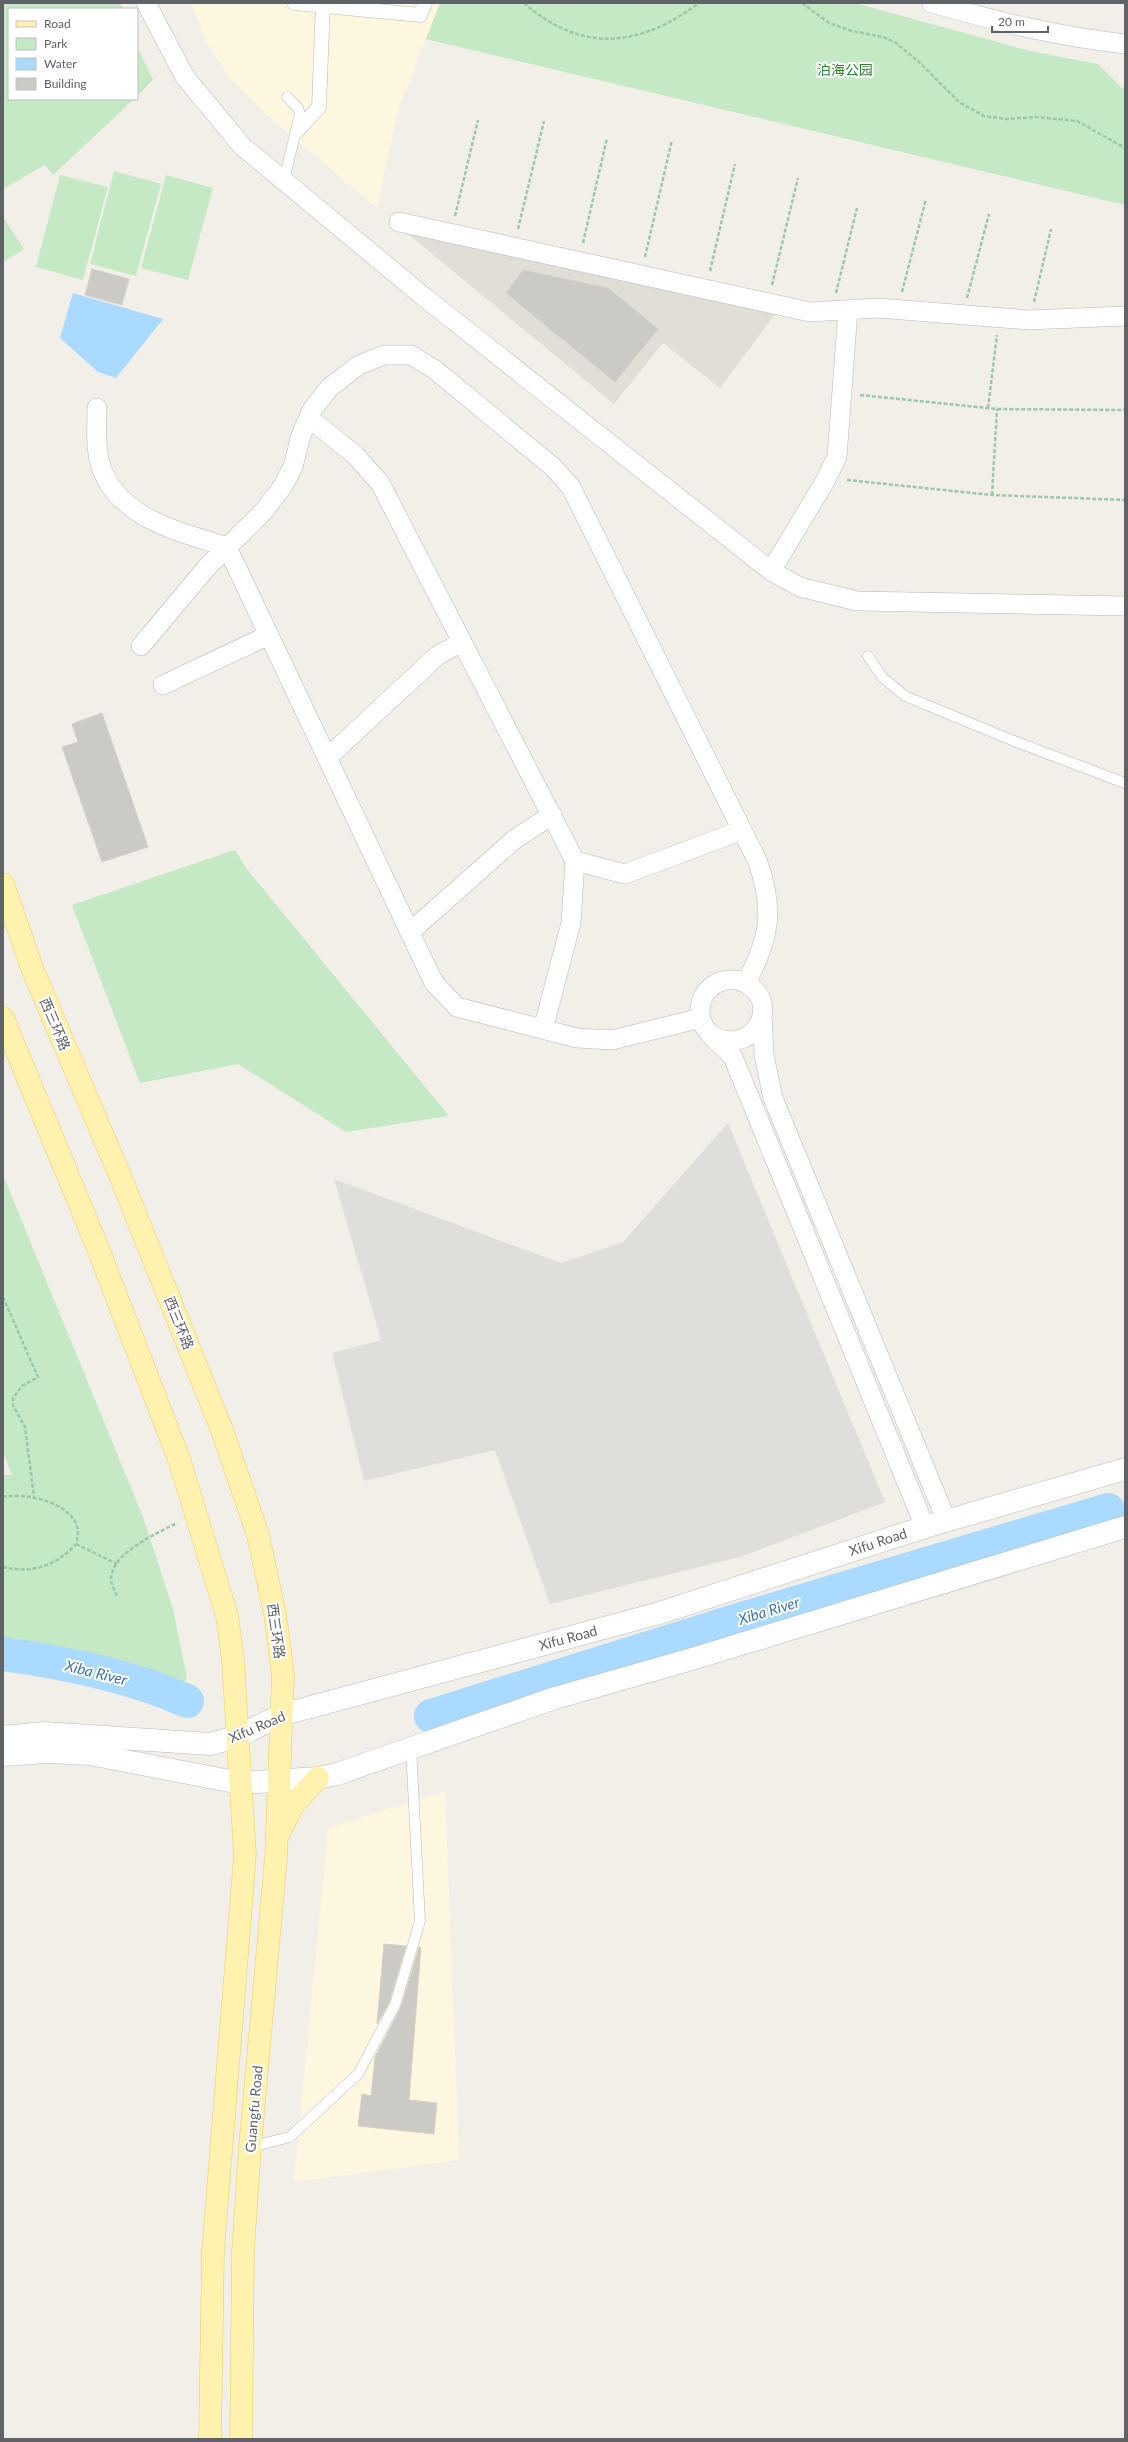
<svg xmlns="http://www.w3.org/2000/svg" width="1128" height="2442" font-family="Lato,'Noto Sans SC',sans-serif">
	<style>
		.commercial { fill: #fef7e0 }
		.industrial { fill: #e0deda }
		.education { fill: #e1ded6 }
		.green { fill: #c5e8c5 }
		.water { fill: #aadaff }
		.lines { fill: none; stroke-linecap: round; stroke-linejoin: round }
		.river { stroke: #aadaff; stroke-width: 34 }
		.building { fill: #cccac5; stroke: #d6d1c6 }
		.service-casing { stroke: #b5b8bc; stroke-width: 11 }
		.pedestrian-casing { stroke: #b5b8bc; stroke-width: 15 }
		.minor-casing { stroke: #b5b8bc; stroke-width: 20 }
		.secondary-casing { stroke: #b6babf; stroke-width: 23 }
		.primary-casing { stroke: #f2c960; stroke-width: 23 }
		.path { stroke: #9cc7a9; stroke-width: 2.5; stroke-dasharray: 4 2; stroke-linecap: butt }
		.service { stroke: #fff; stroke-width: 10 }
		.pedestrian { stroke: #fff; stroke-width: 14 }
		.minor { stroke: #fff; stroke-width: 19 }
		.secondary { stroke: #fff; stroke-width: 22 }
		.primary { stroke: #fff2af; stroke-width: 22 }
		.labels { text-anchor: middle; stroke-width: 4; stroke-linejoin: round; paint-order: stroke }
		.park-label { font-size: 14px; fill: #348238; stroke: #fff }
		.street-label { font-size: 14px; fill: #5f6368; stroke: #fff }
		.water-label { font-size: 15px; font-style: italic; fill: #4174aa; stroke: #fff }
	</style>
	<rect width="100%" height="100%" fill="#f1efe8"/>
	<path class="commercial" d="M 191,3 L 440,3 L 398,110 L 377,208 L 263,112 L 230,79 L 209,46 Z
		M 445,1791 L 459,2160 L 294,2182 L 328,1828 Z"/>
	<path class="industrial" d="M 728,1123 L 885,1502 L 743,1556 L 550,1604 L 495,1450 L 364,1481 L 332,1353 L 381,1340 L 334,1179 L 561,1263 L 623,1242 Z"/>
	<path class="education" d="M 408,234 L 701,294 L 776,313 L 720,388 L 663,343 L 614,404 Z"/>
	<path class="green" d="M 3,3 L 120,3 L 123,9 L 9,9 L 9,99 L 134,99 L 53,175 L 45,165 L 3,189 Z
		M 440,3 L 855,3 L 1030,51 L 1098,64 L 1125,91 L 1125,205 L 426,39 Z
		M 137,46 L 153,80 L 137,96 Z
		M 114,171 L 161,184 L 136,276 L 90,264 Z
		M 60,175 L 108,187 L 83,280 L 36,267 Z
		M 166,175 L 213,188 L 188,280 L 141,268 Z
		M 3,217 L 24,249 L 3,262 Z
		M 235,850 L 246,868 L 449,1116 L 346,1132 L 238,1064 L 140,1083 L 72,905 Z
		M 3,1175 L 143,1517 L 173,1609 L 187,1677 L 183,1686 L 56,1649 L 3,1642 L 3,1475 L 12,1475 L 3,1452 Z"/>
	<path class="water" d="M 73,293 L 163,319 L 116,378 L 98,372 L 60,338 Z"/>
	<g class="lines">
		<path class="river" d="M 3,1654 C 60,1662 134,1677 187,1701
			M 431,1716 L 735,1621 L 1108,1510"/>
	</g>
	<path class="building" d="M 92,269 L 129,279 L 122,305 L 85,295 Z
		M 523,270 L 608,288 L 658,329 L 615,382 L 506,293 Z
		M 102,713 L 148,847 L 102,862 L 62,747 L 78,742 L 72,724 Z
		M 384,1944 L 406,1946 L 389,2003 L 377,2024 Z
		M 419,1947 L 421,1947 L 409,2100 L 437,2103 L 434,2134 L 358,2126 L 362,2094 L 371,2096 L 375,2057 L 401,2007 Z"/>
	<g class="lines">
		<defs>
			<path id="service" d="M 284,180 L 300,114 L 298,108 L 287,97
				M 868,656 L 883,678 L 905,696 L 1014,741 L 1125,783
				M 250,2147 L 290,2137 L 358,2074 L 395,2005 L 420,1921 L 411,1748"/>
			<path id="pedestrian" d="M 294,3 L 420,15 L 425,3
				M 298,130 L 319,107 L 323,3"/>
			<path id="minor" d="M 146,3 L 185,77 L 242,146 L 424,297 L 771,571 L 800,587 L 857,601 L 1125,606
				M 932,3 C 999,22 1056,36 1125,44
				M 399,222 L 810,312 L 878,308 L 1029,320 L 1125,316
				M 97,408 C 97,426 95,446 100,463 C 116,519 179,531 227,547 L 434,983 L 457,1007 L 577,1038 L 612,1040 L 701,1018
				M 309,418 L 355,455 L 380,483 L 575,861 L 571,923 L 543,1029
				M 771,571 L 824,483 L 837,457 L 848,310
				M 141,646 L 208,566 L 263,512 L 283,486 L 293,467 L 301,435 L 312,410 L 329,388 L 359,365 L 384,355 L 411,355 L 434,369 L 553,467 L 571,487 L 757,860 C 775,909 770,938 746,983
				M 163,685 L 269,635
				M 327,758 L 438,655 L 462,642
				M 575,861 L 625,874 L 742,830
				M 410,932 L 515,839 L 552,815
				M 762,1014 L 764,1055 L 773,1098 L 947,1522
				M 710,1034 C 748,1059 782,1009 750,986 C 727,969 694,989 701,1018 C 704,1033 723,1046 733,1057 L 925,1527"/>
			<path id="secondary" d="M 3,1737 L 44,1733 L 210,1744 L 237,1737 L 281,1715 L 656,1614 L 925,1527 L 1125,1469
				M 3,1755 L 47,1752 L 90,1754 L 240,1783 L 318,1778 L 337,1774 L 555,1698 L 692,1659 L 1125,1527"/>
			<path id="primary" d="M 3,884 L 32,968 L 123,1183 L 222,1430 L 258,1535 L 275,1614 L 283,1675 L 276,1858 L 250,2147 L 243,2252 L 241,2439
				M 3,1018 L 97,1246 L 179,1459 L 227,1616 L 233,1660 L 245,1855 L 213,2251 L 210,2439
				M 280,1831 L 293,1805 L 318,1778"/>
		</defs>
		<use href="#service" class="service-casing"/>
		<use href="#pedestrian" class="pedestrian-casing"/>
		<use href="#minor" class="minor-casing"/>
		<use href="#secondary" class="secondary-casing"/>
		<use href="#primary" class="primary-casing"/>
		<path class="path" d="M 524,3 C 582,54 640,47 699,3
			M 802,3 L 829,23 L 852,31 L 883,37 L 896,43 L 920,63 L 959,102 L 984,116 L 1007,119 L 1036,117 L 1077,121 L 1125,148
			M 455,216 L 478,120
			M 518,229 L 544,121
			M 583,243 L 607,138
			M 645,257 L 672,140
			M 710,271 L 735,164
			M 772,285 L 798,178
			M 902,292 L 926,199
			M 836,293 L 857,208
			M 967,298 L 989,214
			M 1034,302 L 1051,229
			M 860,395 L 997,409 L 1125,410
			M 988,408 L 997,335
			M 847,480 L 992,495 L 1125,500
			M 992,495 L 997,409
			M 3,1297 L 38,1377 L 22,1386 L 13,1398 L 13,1405 L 25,1427 L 34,1497
			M 3,1497 C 26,1492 76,1503 78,1532 C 78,1536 77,1541 76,1544 C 56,1566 32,1574 3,1567
			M 76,1544 L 117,1564
			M 117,1596 C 115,1591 111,1584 111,1579 C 112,1552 158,1533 177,1523"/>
		<use href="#service" class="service"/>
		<use href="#pedestrian" class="pedestrian"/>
		<use href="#minor" class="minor"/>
		<use href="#secondary" class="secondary"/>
		<use href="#primary" class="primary"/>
	</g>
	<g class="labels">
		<g class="park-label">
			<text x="845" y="75">泊海公园</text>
		</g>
		<g class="street-label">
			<text transform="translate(55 1024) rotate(67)" y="5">西三环路</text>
			<text transform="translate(179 1323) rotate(68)" y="5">西三环路</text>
			<text transform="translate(878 1542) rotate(-18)" y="5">Xifu Road</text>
			<text transform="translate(276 1631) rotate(82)" y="5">西三环路</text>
			<text transform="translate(568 1638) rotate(-15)" y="5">Xifu Road</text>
			<text transform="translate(257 1727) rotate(-23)" y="5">Xifu Road</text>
			<text transform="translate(254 2109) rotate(-85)" y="5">Guangfu Road</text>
		</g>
		<g class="water-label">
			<text transform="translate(769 1611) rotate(-17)" y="5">Xiba River</text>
			<text transform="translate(96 1673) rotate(14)" y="5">Xiba River</text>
		</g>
	</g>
	<rect width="1128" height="2442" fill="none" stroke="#5f6368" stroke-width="8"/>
	<rect x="8" y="8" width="130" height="92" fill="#ffffff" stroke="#bfc1c3"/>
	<rect x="16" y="21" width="20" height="6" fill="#fff2af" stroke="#bfc1c3"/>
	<text x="44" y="28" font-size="12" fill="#5f6368">Road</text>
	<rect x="16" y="38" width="20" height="12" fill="#c5e8c5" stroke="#bfc1c3"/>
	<text x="44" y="48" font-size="12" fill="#5f6368">Park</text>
	<rect x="16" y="58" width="20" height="12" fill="#aadaff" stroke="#bfc1c3"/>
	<text x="44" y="68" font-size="12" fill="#5f6368">Water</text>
	<rect x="16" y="78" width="20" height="12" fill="#cccac5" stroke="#bfc1c3"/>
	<text x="44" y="88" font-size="12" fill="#5f6368">Building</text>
	<path d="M992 26v6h56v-6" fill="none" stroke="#5f6368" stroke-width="2"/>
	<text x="998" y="26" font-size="12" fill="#5f6368" stroke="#ffffff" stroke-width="3" paint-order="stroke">20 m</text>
</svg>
